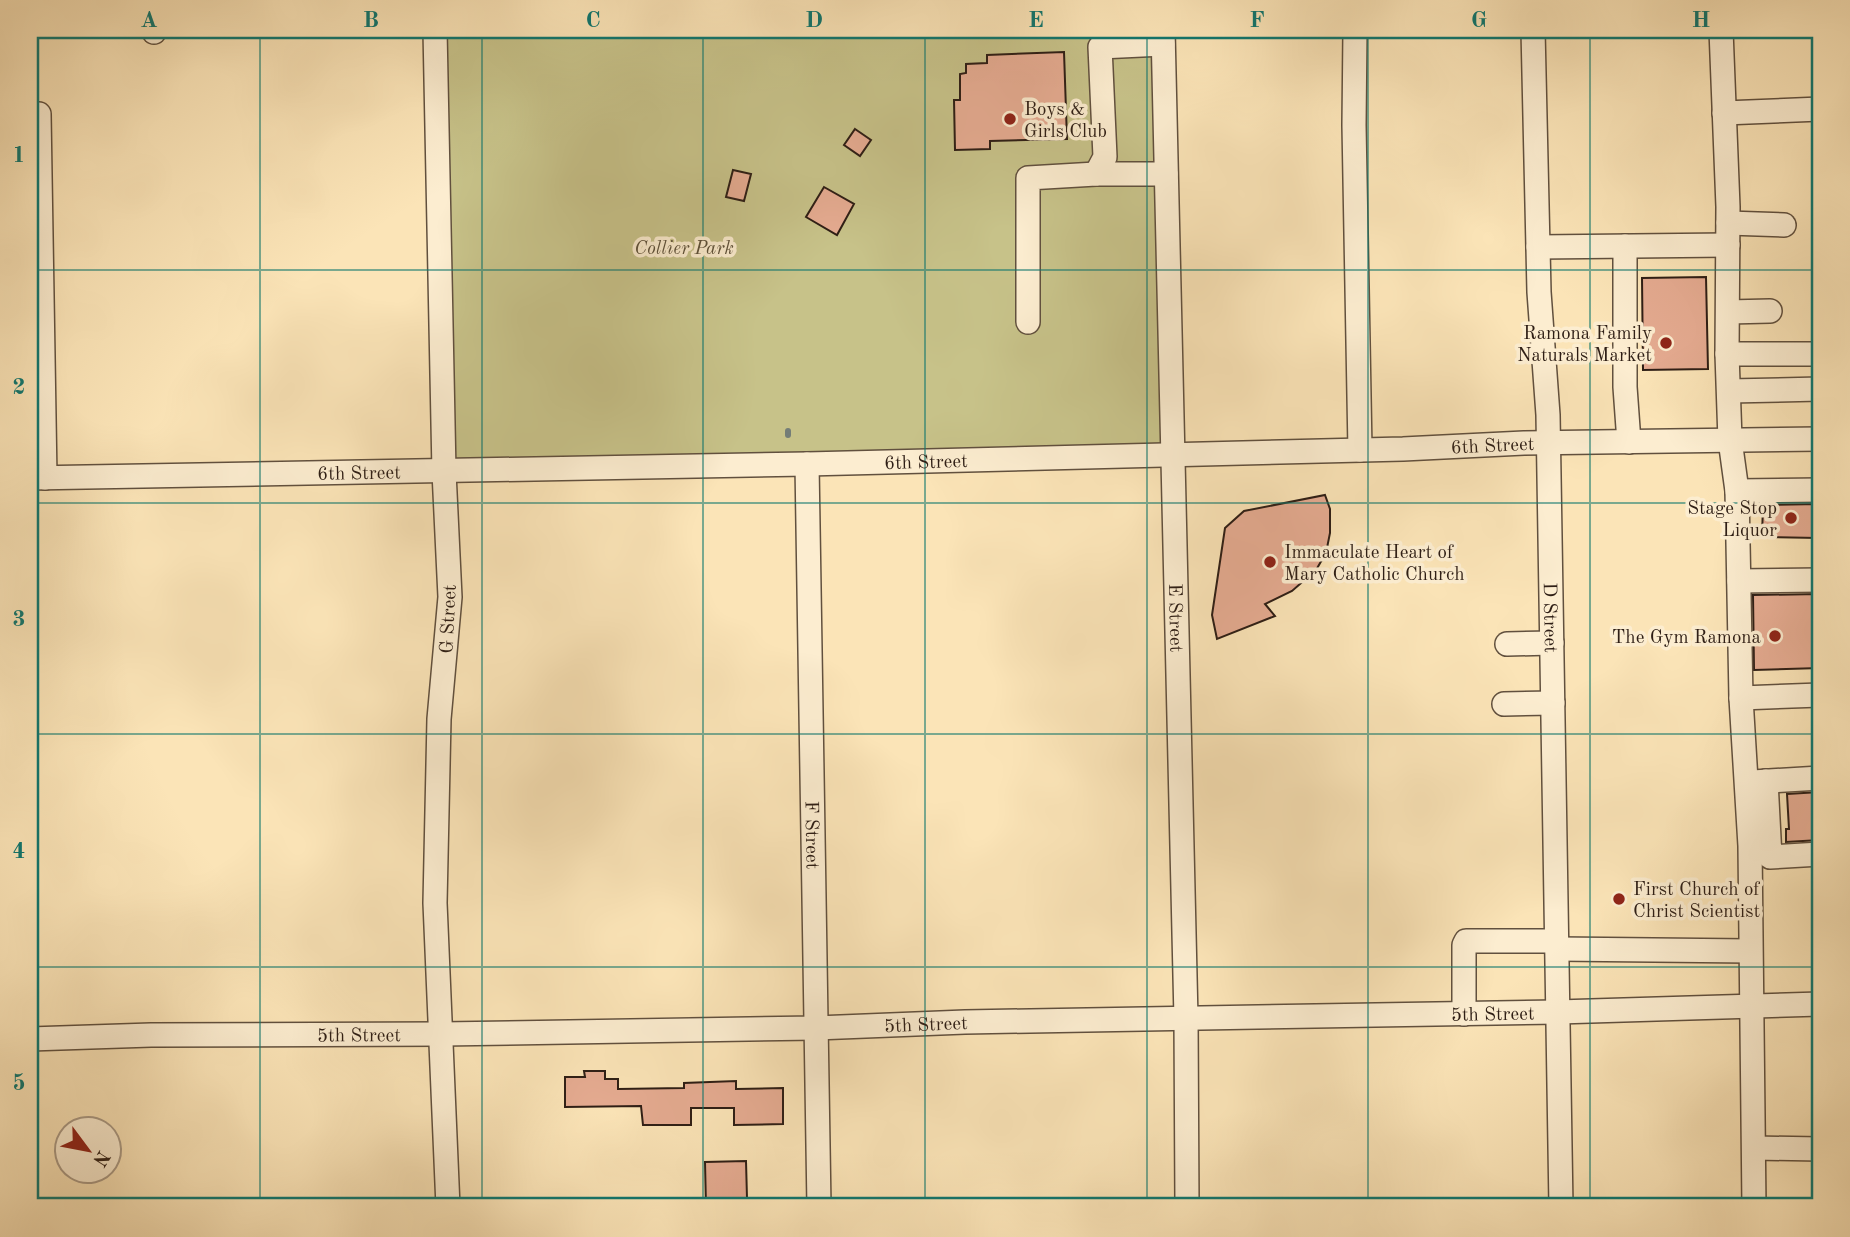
<svg xmlns="http://www.w3.org/2000/svg" width="1850" height="1237" font-family="'Old Standard TT',serif">
	<style>
		.green { fill: #c7c289; stroke: #7a704f; stroke-width: 2 }
		.lines { fill: none; stroke-linecap: round; stroke-linejoin: round }
		.stream { stroke: #747d77; stroke-width: 6 }
		.building { fill: #e5ab91; stroke: #2e1e15; stroke-width: 2 }
		.minor-casing { stroke: #61503e; stroke-width: 26 }
		.minor { stroke: #fcedd0; stroke-width: 23 }
		.grid { fill: none; stroke: #0f766e; stroke-width: 2; stroke-opacity: 0.55 }
		.poi-dot { fill: #8f2418; stroke: #fcedd0; stroke-width: 2.5 }
		.labels { text-anchor: middle; stroke-width: 7; stroke-linejoin: round; paint-order: stroke }
		.poi-label { font-size: 19px; fill: #2e1e15; stroke: #fcedd0; text-anchor: start }
		.park-label { font-size: 19px; font-style: italic; fill: #5c4f38; stroke: #fcedd0 }
		.street-label { font-size: 19px; fill: #2e1e15; stroke: #fcedd0 }
		.neatline { fill: none; stroke: #0f766e; stroke-width: 2.5 }
		.grid-label { font-size: 23px; text-anchor: middle; font-weight: bold; fill: #0f766e }
	</style>
	<rect width="100%" height="100%" fill="#fbe4b7"/>
	<filter id="stains"><feTurbulence type="fractalNoise" baseFrequency=".00286" numOctaves="4"/><feColorMatrix values="0 0 0 0 .2 0 0 0 0 .09 0 0 0 0 .02 0 0 0 .5 -.17"/></filter>
	<radialGradient id="worn" r=".72"><stop offset=".6" stop-color="#630" stop-opacity="0"/><stop offset="1" stop-color="#630" stop-opacity=".3"/></radialGradient>
	<path class="green" d="M 433,30 L 1162,30 L 1172,455 L 443,471 Z"/>
	<g class="lines">
		<path class="stream" d="M 788,431 L 788,435"/>
	</g>
	<path class="building" d="M 1064,52 L 1067,139 L 990,141 L 990,149 L 955,150 L 954,100 L 960,100 L 960,74 L 966,73 L 966,64 L 987,63 L 987,55 Z
		M 855,129 L 871,140 L 860,156 L 844,145 Z
		M 733,170 L 751,174 L 744,201 L 726,197 Z
		M 824,187 L 854,204 L 837,235 L 806,217 Z
		M 1706,277 L 1708,369 L 1643,370 L 1642,278 Z
		M 1325,495 L 1330,509 L 1330,533 L 1326,553 L 1316,570 L 1292,591 L 1265,604 L 1275,616 L 1217,639 L 1212,615 L 1225,528 L 1244,511 Z
		M 1819,504 L 1818,538 L 1762,537 L 1763,505 Z
		M 1820,594 L 1820,668 L 1754,670 L 1753,595 Z
		M 1820,792 L 1820,840 L 1786,842 L 1786,829 L 1789,829 L 1787,794 Z
		M 584,1071 L 605,1071 L 605,1079 L 618,1079 L 618,1089 L 684,1088 L 684,1083 L 736,1081 L 736,1089 L 783,1088 L 783,1124 L 734,1125 L 734,1108 L 691,1108 L 691,1125 L 643,1125 L 641,1106 L 565,1107 L 565,1077 L 585,1077 Z
		M 746,1161 L 747,1198 L 727,1199 L 727,1207 L 706,1207 L 705,1162 Z"/>
	<g class="lines">
		<defs>
			<g id="minor">
				<path d="M 435,30 L 444,472 L 450,597 L 439,719 L 435,903 L 448,1207"/>
				<path id="s1" d="M 1163,30 L 1186,1019 L 1187,1207"/>
				<path d="M 1355,30 L 1354,125 L 1360,450"/>
				<path id="s2" d="M 1533,30 L 1539,292 L 1548,415 L 1561,1207"/>
				<path d="M 1721,30 L 1728,207 L 1727,354 L 1730,440 L 1737,491 L 1741,698 L 1750,846 L 1754,1207"/>
				<path d="M 154,32 L 154,30"/>
				<path d="M 1724,113 L 1820,109"/>
				<path d="M 39,114 L 45,478"/>
				<path d="M 1096,174 L 1105,157 L 1100,47 L 1163,44"/>
				<path d="M 1728,223 L 1784,225"/>
				<path d="M 1625,246 L 1625,387 L 1629,442"/>
				<path d="M 1538,247 L 1728,245"/>
				<path d="M 1728,312 L 1770,311"/>
				<path d="M 1028,322 L 1028,178 L 1096,174 L 1166,174"/>
				<path d="M 1727,354 L 1820,354"/>
				<path d="M 1729,391 L 1820,389"/>
				<path id="s3" d="M 807,464 L 819,1207"/>
				<path id="s4" d="M 30,478 L 807,464 L 1403,449 L 1524,443 L 1820,439"/>
				<path d="M 1737,491 L 1820,490"/>
				<path d="M 1739,581 L 1820,580"/>
				<path d="M 1507,644 L 1552,643"/>
				<path d="M 1741,698 L 1820,695"/>
				<path d="M 1504,704 L 1553,703"/>
				<path d="M 1766,781 L 1770,857 L 1820,854"/>
				<path d="M 1753,782 L 1820,778"/>
				<path d="M 1557,949 L 1750,951"/>
				<path d="M 1464,1014 L 1464,945 L 1466,941 L 1557,941"/>
				<path id="s5" d="M 30,1039 L 151,1035 L 442,1034 L 816,1028 L 965,1022 L 1558,1012 L 1820,1004"/>
				<path d="M 1754,1148 L 1820,1149"/>
			</g>
		</defs>
		<use href="#minor" class="minor-casing"/>
		<use href="#minor" class="minor"/>
	</g>
	<path class="grid" d="M 260,30 L 260,1207M 482,30 L 482,1207M 703,30 L 703,1207M 925,30 L 925,1207M 1147,30 L 1147,1207M 1368,30 L 1368,1207M 1590,30 L 1590,1207M 30,270 L 1820,270M 30,503 L 1820,503M 30,734 L 1820,734M 30,967 L 1820,967"/>
	<g class="poi-dot">
		<circle cx="1010" cy="119" r="7"/>
		<circle cx="1666" cy="343" r="7"/>
		<circle cx="1791" cy="518" r="7"/>
		<circle cx="1270" cy="562" r="7"/>
		<circle cx="1775" cy="636" r="7"/>
		<circle cx="1619" cy="899" r="7"/>
	</g>
	<g class="labels">
		<g class="poi-label">
			<text x="1024" y="115">Boys &amp;<tspan x="1024" dy="22">Girls Club</tspan></text>
			<text x="1652" y="339" text-anchor="end">Ramona Family<tspan x="1652" dy="22">Naturals Market</tspan></text>
			<text x="1777" y="514" text-anchor="end">Stage Stop<tspan x="1777" dy="22">Liquor</tspan></text>
			<text x="1284" y="558">Immaculate Heart of<tspan x="1284" dy="22">Mary Catholic Church</tspan></text>
			<text x="1761" y="643" text-anchor="end">The Gym Ramona</text>
			<text x="1633" y="895">First Church of<tspan x="1633" dy="22">Christ Scientist</tspan></text>
		</g>
		<g class="park-label">
			<text x="684" y="254">Collier Park</text>
		</g>
		<g class="street-label">
			<text dy="7" stroke="none"><textPath href="#s4" startOffset="1463">6th Street</textPath></text>
			<text dy="7" stroke="none"><textPath href="#s4" startOffset="896">6th Street</textPath></text>
			<text dy="7" stroke="none"><textPath href="#s4" startOffset="329">6th Street</textPath></text>
			<text dy="7" stroke="none"><textPath href="#s1" startOffset="588">E Street</textPath></text>
			<text dy="7" stroke="none"><textPath href="#s2" startOffset="588">D Street</textPath></text>
			<text transform="translate(447 619) rotate(-87)" y="7">G Street</text>
			<text dy="7" stroke="none"><textPath href="#s3" startOffset="371">F Street</textPath></text>
			<text dy="7" stroke="none"><textPath href="#s5" startOffset="1463">5th Street</textPath></text>
			<text dy="7" stroke="none"><textPath href="#s5" startOffset="896">5th Street</textPath></text>
			<text dy="7" stroke="none"><textPath href="#s5" startOffset="329">5th Street</textPath></text>
		</g>
	</g>
	<rect width="1850" height="1237" fill="none" stroke="#fbe4b7" stroke-width="77"/>
	<g transform="translate(88 1150) rotate(122)"><circle r="33" fill="#fcedd0" stroke="#aa9a85" stroke-width="2"/>
	<path d="M0-5L12 26L0 18L-12 26Z" fill="#8f2418"/>
	<text y="-10" font-size="19" font-weight="bold" text-anchor="middle" fill="#2e1e15">N</text>
	</g>
	<rect x="38" y="38" width="1774" height="1160" class="neatline"/>
	<g class="grid-label">
		<text x="149" y="27">A</text>
		<text x="371" y="27">B</text>
		<text x="593" y="27">C</text>
		<text x="814" y="27">D</text>
		<text x="1036" y="27">E</text>
		<text x="1257" y="27">F</text>
		<text x="1479" y="27">G</text>
		<text x="1701" y="27">H</text>
		<text x="19" y="162">1</text>
		<text x="19" y="394">2</text>
		<text x="19" y="626">3</text>
		<text x="19" y="858">4</text>
		<text x="19" y="1090">5</text>
	</g>
	<rect width="100%" height="100%" filter="url(#stains)"/>
	<rect width="100%" height="100%" fill="url(#worn)"/>
</svg>
